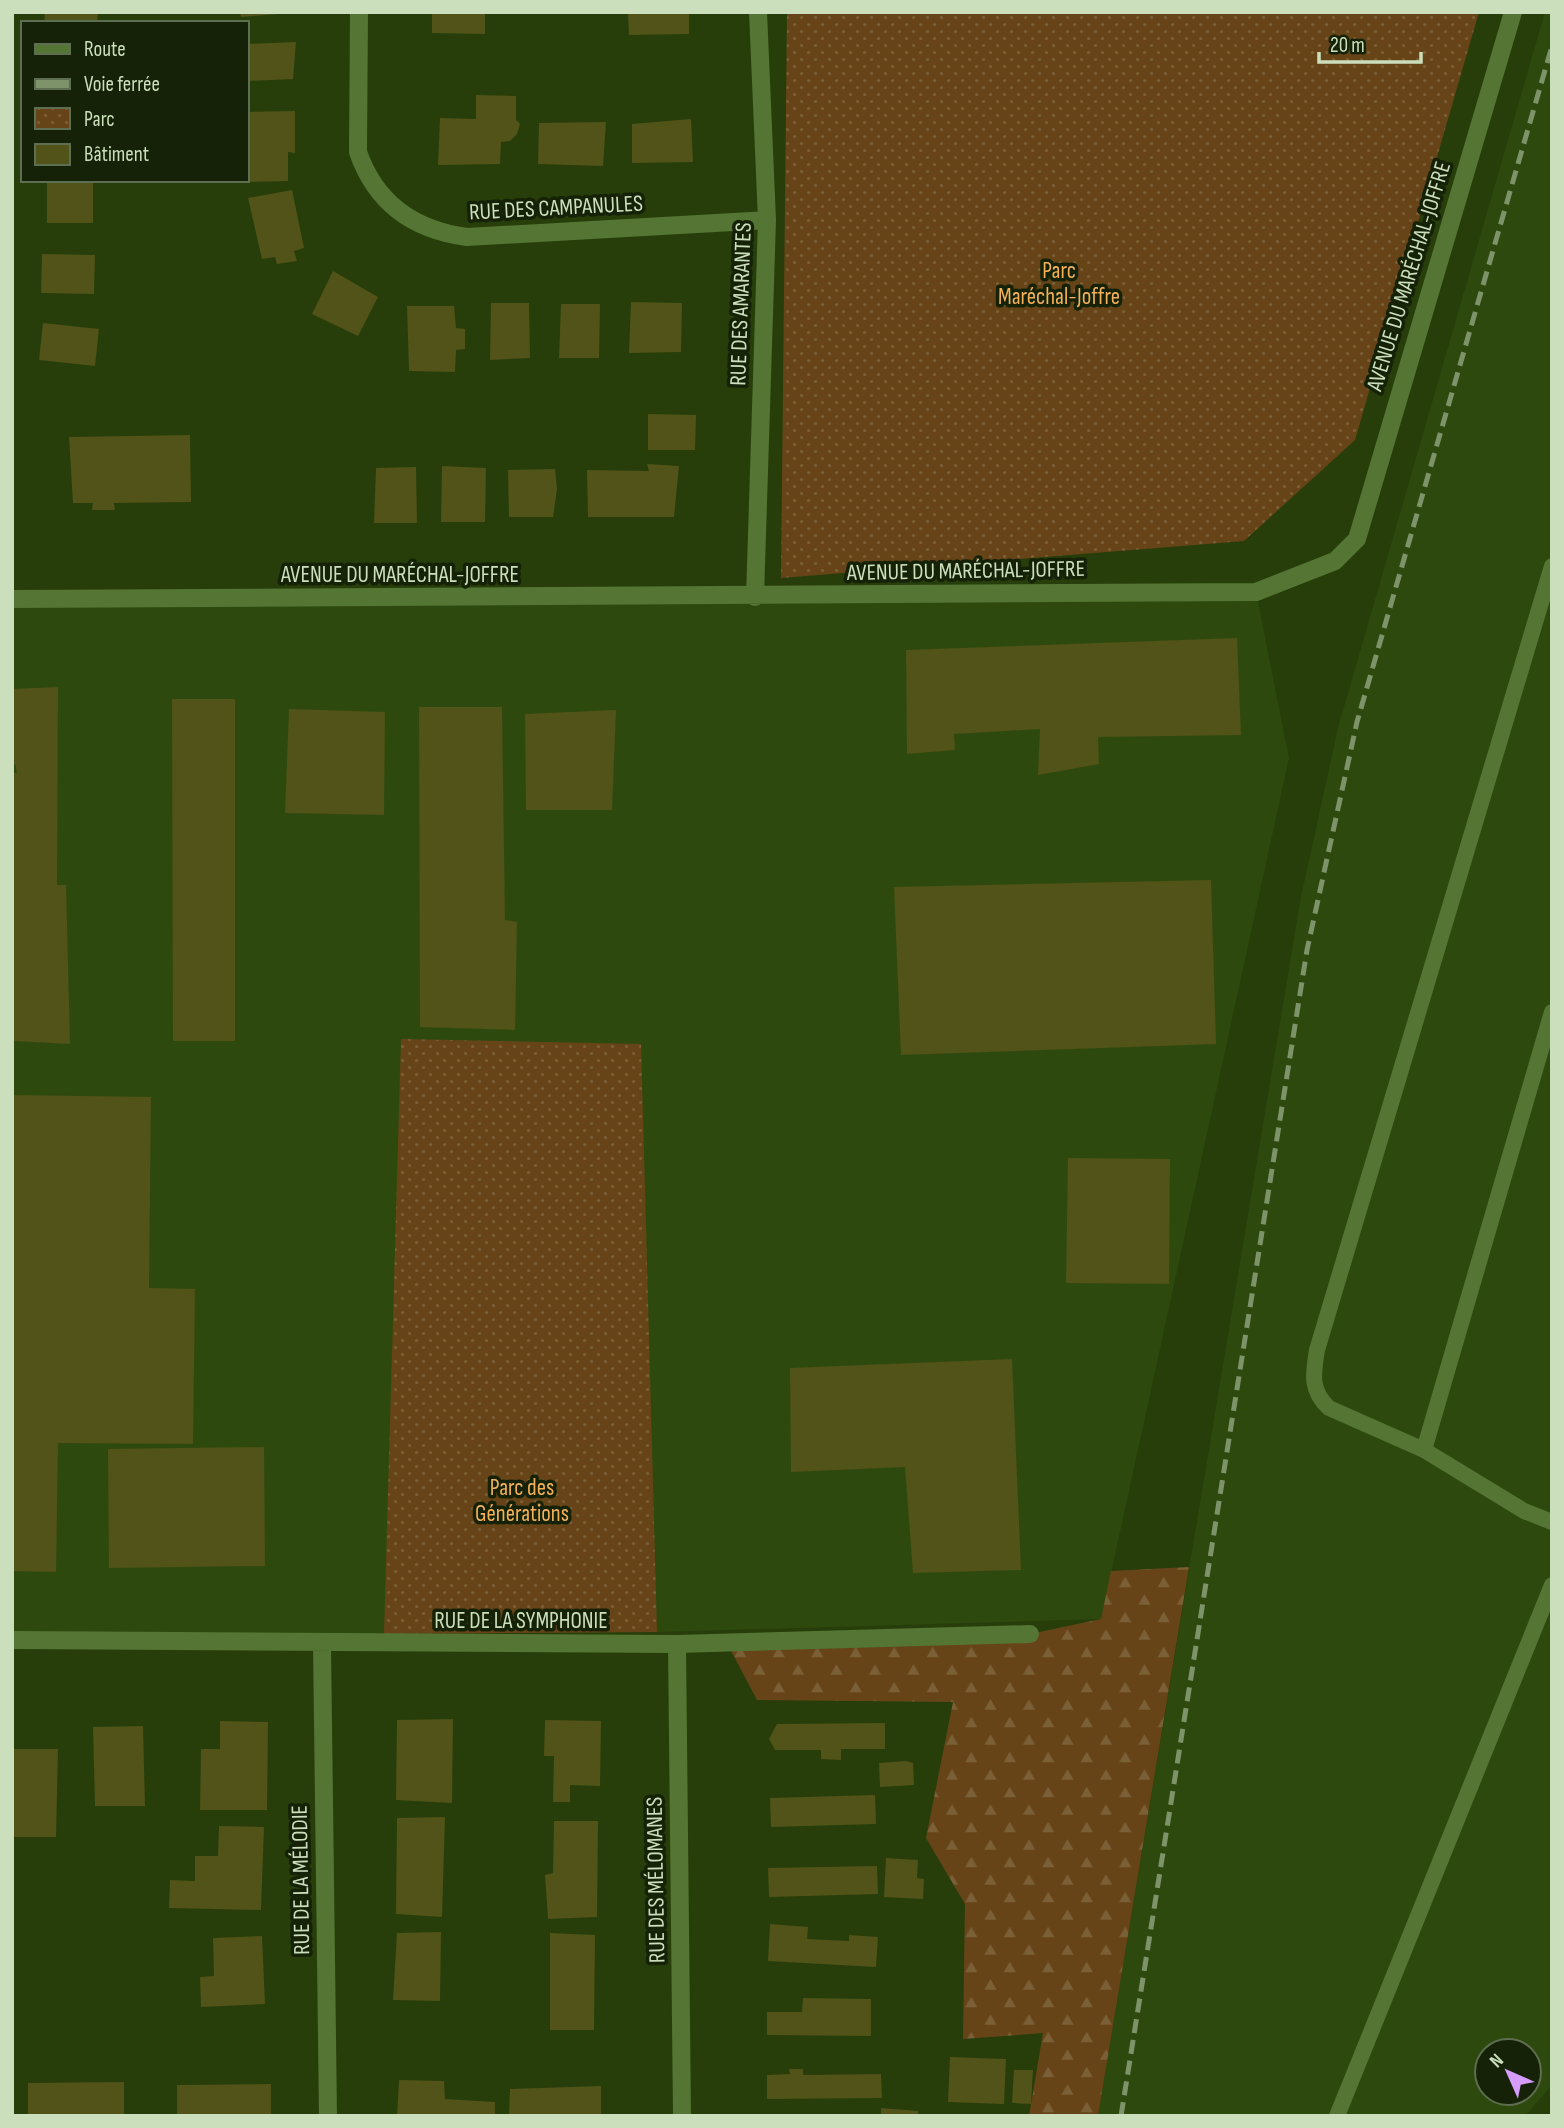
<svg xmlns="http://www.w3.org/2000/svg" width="1564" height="2128" font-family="'Sofia Sans Condensed',sans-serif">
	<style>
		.built { fill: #2e490e; fill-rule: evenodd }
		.forest { fill: url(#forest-firs) }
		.park { fill: url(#park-dots) }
		.building { fill: #515318 }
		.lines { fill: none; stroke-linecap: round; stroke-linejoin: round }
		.service { stroke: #547533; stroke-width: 16 }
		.minor { stroke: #547533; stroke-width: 18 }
		.rail { stroke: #7e9369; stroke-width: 5; stroke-dasharray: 14 7; stroke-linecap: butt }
		.labels { text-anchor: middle; stroke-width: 7; stroke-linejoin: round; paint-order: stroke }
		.street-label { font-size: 23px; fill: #ccdfbd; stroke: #152207 }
		.park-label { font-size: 23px; fill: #f5b15a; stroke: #152207 }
	</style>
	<defs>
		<pattern id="forest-firs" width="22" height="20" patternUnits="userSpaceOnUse" patternTransform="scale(1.75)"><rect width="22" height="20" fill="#664417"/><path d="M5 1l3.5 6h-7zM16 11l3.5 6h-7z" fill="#7b5f37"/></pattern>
		<pattern id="park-dots" width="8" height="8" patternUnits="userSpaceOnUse" patternTransform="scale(1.75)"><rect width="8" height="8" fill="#664417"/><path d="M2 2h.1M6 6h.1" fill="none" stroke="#7b5f37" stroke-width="1.8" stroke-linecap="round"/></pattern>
	</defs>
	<rect width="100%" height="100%" fill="#273e0a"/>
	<path class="built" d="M 1545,12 L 1552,12 L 1552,2085 L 1525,2116 L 1098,2116 L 1301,897 L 1338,728 ZM 1487,2051 L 1529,2051 L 1529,2093 L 1487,2093 Z
		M 1256,592 L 1289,758 L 1101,1619 L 657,1632 L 12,1636 L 12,598 Z"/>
	<path class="forest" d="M 1189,1567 L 1098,2116 L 1029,2116 L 1043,2033 L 963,2039 L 965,1904 L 926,1838 L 953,1702 L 757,1700 L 727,1643 L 1030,1634 L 1101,1619 L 1111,1571 Z"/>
	<path class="park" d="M 787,12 L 1479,12 L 1355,440 L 1244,541 L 781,578 Z
		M 401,1039 L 641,1044 L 657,1632 L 384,1634 Z"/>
	<path class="building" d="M 45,12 L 98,12 L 97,23 L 44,23 Z
		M 240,12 L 278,12 L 278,14 L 241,17 Z
		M 432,12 L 485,12 L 485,34 L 432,33 Z
		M 628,12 L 689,12 L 689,34 L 629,35 Z
		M 296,42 L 293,79 L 247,81 L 247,44 Z
		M 476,95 L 516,96 L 516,120 L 520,124 L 517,134 L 510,141 L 501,142 L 500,164 L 438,165 L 440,118 L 476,119 Z
		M 295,111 L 295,153 L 288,152 L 288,181 L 247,182 L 247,112 Z
		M 691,119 L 693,162 L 632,163 L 632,124 Z
		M 606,122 L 603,166 L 538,164 L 539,123 Z
		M 47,180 L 93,180 L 93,223 L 47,223 Z
		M 292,190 L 304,248 L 294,251 L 297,261 L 277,264 L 275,257 L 262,259 L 248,198 Z
		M 42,254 L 95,255 L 94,294 L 41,293 Z
		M 333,271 L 378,297 L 358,336 L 312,314 Z
		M 631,302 L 682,303 L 681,352 L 629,353 Z
		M 491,303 L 529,303 L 530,358 L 490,360 Z
		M 561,304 L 600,304 L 599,358 L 559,358 Z
		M 407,306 L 454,306 L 456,328 L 465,329 L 465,349 L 456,350 L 455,372 L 409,371 Z
		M 43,323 L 99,329 L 95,366 L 39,360 Z
		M 648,414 L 696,415 L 695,450 L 648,450 Z
		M 190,435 L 191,502 L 114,503 L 115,510 L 92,510 L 93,503 L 73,503 L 69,437 Z
		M 647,464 L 679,466 L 674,517 L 588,517 L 587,470 L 649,471 Z
		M 442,466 L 486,468 L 485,522 L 441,522 Z
		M 416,467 L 417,523 L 374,523 L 376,468 Z
		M 555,469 L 557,489 L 553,517 L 509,517 L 508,470 Z
		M 1237,638 L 1241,735 L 1098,737 L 1099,764 L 1038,775 L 1040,729 L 954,734 L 955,750 L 907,754 L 906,650 Z
		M 58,687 L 57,885 L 66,885 L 70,1044 L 14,1041 L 12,773 L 17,773 L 15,764 L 12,764 L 12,689 Z
		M 172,699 L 235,699 L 235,1041 L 173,1041 Z
		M 419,707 L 502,707 L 505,920 L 517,922 L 515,1030 L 420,1027 Z
		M 289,709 L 385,712 L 384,815 L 285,813 Z
		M 616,710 L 612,810 L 526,810 L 525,714 Z
		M 1211,880 L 1216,1044 L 901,1055 L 894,887 Z
		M 12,1095 L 151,1097 L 149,1288 L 195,1289 L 193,1444 L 58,1443 L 56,1572 L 12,1571 Z
		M 1068,1158 L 1170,1159 L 1169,1284 L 1066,1283 Z
		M 1012,1359 L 1021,1570 L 913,1573 L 905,1467 L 791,1472 L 790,1368 Z
		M 264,1447 L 265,1566 L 109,1568 L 108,1449 Z
		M 453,1719 L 452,1803 L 396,1800 L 397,1720 Z
		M 545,1720 L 601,1721 L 600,1786 L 570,1785 L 570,1802 L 553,1802 L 554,1756 L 544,1756 Z
		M 220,1721 L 268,1722 L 267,1810 L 200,1810 L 201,1749 L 220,1749 Z
		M 885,1723 L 885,1749 L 841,1749 L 841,1760 L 821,1759 L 821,1750 L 775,1750 L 769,1739 L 777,1724 Z
		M 143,1726 L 145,1806 L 95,1806 L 93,1727 Z
		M 14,1749 L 58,1749 L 56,1837 L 12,1837 Z
		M 906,1761 L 913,1763 L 914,1785 L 880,1787 L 879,1763 Z
		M 875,1795 L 876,1824 L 771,1827 L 770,1798 Z
		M 445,1817 L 442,1917 L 396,1914 L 397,1818 Z
		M 554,1821 L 598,1821 L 597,1917 L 548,1919 L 545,1875 L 553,1873 Z
		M 219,1826 L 264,1827 L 261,1910 L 169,1908 L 170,1880 L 195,1881 L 195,1856 L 218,1856 Z
		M 886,1858 L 918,1860 L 917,1878 L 924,1879 L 923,1899 L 884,1897 Z
		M 877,1866 L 878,1894 L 769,1897 L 768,1868 Z
		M 770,1924 L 808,1927 L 807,1939 L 849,1941 L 849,1935 L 878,1937 L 876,1967 L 768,1961 Z
		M 441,1932 L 440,2001 L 393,2000 L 397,1933 Z
		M 550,1933 L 595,1935 L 594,2030 L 550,2030 Z
		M 262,1936 L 265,2004 L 201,2007 L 200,1977 L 214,1976 L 213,1938 Z
		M 803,1998 L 871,1999 L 871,2036 L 767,2035 L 767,2012 L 802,2012 Z
		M 950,2057 L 1006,2059 L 1004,2104 L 948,2102 Z
		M 789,2069 L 803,2069 L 803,2075 L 881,2074 L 882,2098 L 767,2099 L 767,2075 L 790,2074 Z
		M 1014,2070 L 1033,2070 L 1031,2104 L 1012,2103 Z
		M 399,2080 L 444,2081 L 445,2099 L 495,2102 L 495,2116 L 397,2116 Z
		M 124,2082 L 124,2116 L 28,2116 L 28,2083 Z
		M 271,2084 L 271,2116 L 177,2116 L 177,2085 Z
		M 601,2086 L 601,2116 L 509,2116 L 510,2089 Z
		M 881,2108 L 918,2111 L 918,2116 L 881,2116 Z"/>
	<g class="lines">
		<path class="service" d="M 1552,566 L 1317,1350 C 1313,1374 1310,1391 1329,1408 L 1424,1450 L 1524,1511 L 1552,1522
			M 1424,1450 L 1552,1012
			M 1337,2116 L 1552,1585"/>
		<path class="minor" d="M 359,12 L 358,152 C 376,204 414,230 467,237 L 767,220
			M 755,597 L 767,220 L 758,12
			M 12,599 L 1256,592 L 1335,561 L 1357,539 L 1513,12
			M 12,1640 L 677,1644 L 1030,1634
			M 322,1644 L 328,2116
			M 677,1644 L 682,2116"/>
		<path class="rail" d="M 1121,2116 L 1307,950 L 1357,722 L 1552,46"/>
	</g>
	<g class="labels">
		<g class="street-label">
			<text transform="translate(556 207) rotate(-3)" y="8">RUE DES CAMPANULES</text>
			<text transform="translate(1408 276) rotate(-73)" y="8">AVENUE DU MARÉCHAL-JOFFRE</text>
			<text transform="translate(740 304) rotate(-88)" y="8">RUE DES AMARANTES</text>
			<text transform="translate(966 570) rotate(-1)" y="8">AVENUE DU MARÉCHAL-JOFFRE</text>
			<text x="400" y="582">AVENUE DU MARÉCHAL-JOFFRE</text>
			<text x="521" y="1628">RUE DE LA SYMPHONIE</text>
			<text transform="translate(300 1880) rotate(-91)" y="8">RUE DE LA MÉLODIE</text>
			<text transform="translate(655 1880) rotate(-91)" y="8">RUE DES MÉLOMANES</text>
		</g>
		<g class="park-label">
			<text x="1059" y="278">Parc<tspan x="1059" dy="26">Maréchal-Joffre</tspan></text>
			<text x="522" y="1495">Parc des<tspan x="522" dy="26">Générations</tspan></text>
		</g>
	</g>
	<rect width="1564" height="2128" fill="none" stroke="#ccdfbd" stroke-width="28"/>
	<rect x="21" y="21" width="228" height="161" fill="#152207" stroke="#5e6e50" stroke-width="2"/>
	<rect x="35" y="44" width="35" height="10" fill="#547533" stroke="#5e6e50" stroke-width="2"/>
	<text x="84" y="56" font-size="21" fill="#ccdfbd">Route</text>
	<rect x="35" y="79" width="35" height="10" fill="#7e9369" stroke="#5e6e50" stroke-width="2"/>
	<text x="84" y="91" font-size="21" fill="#ccdfbd">Voie ferrée</text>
	<rect x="35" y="108" width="35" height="21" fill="url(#park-dots)" stroke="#5e6e50" stroke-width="2"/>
	<text x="84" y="126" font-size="21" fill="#ccdfbd">Parc</text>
	<rect x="35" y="144" width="35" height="21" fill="#515318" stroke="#5e6e50" stroke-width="2"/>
	<text x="84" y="161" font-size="21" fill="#ccdfbd">Bâtiment</text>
	<g transform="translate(1508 2072) rotate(315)"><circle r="33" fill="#152207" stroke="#5e6e50" stroke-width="2"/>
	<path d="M0-5L12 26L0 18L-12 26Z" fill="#d59cfb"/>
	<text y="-10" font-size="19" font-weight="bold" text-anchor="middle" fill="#ccdfbd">N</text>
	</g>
	<path d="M1319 52v10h102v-10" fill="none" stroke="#ccdfbd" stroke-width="3.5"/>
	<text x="1330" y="52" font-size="21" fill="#ccdfbd" stroke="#152207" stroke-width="5" paint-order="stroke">20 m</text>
</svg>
